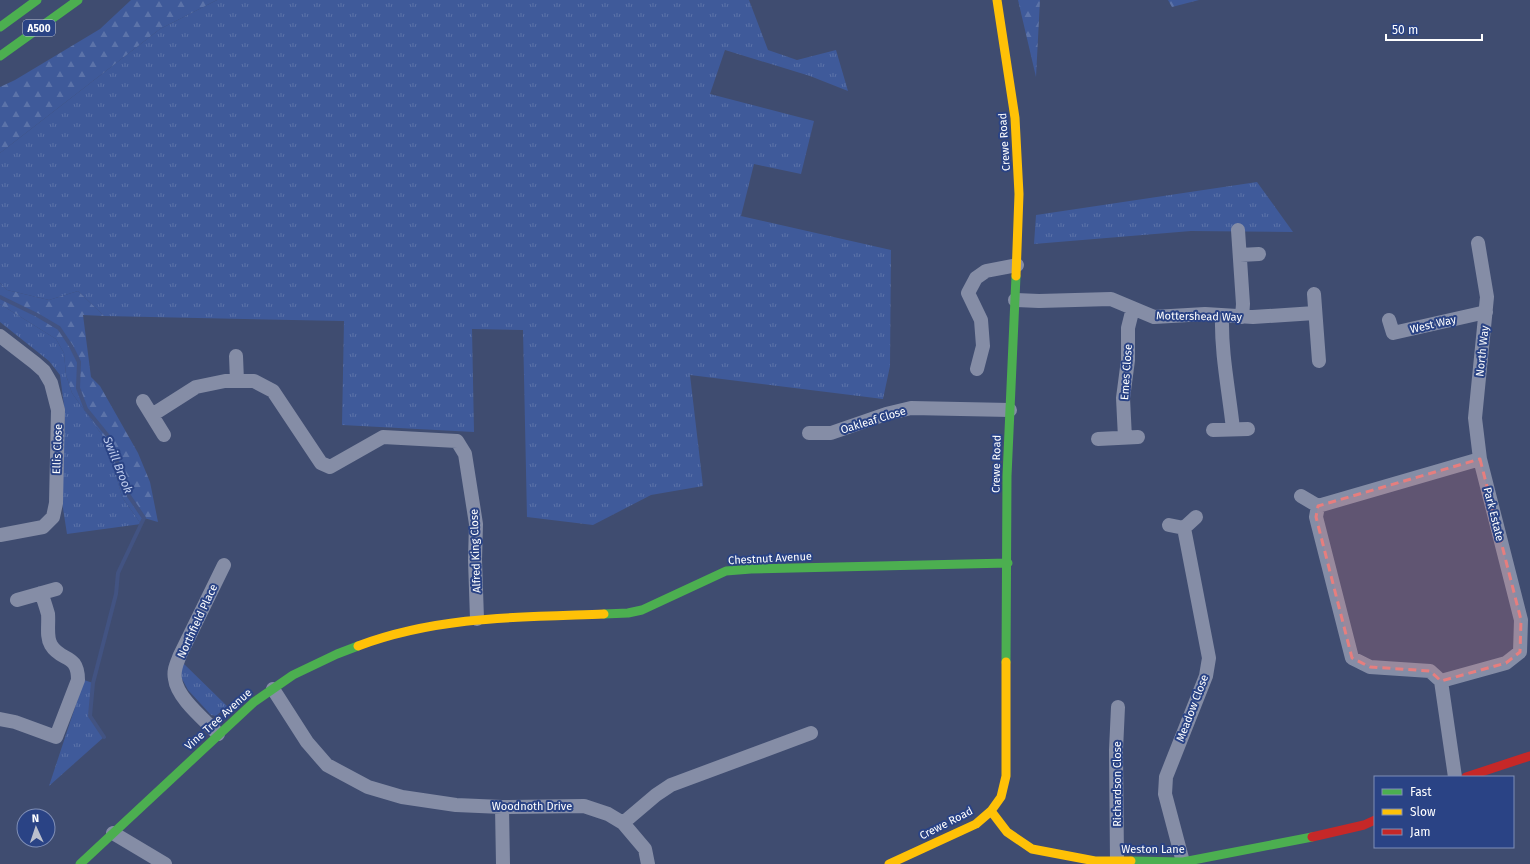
<svg xmlns="http://www.w3.org/2000/svg" width="1530" height="864" font-family="'Fira Sans',sans-serif">
	<style>
		.grass { fill: url(#grass-tufts) }
		.forest { fill: url(#forest-firs) }
		.lines { fill: none; stroke-linecap: round; stroke-linejoin: round }
		.stream { stroke: #425382; stroke-width: 4 }
		.street { stroke: #858da6; stroke-width: 14 }
		.fast { stroke: #4caf50; stroke-width: 9 }
		.slow { stroke: #ffc107; stroke-width: 9 }
		.jam { stroke: #c62828; stroke-width: 9 }
		.marked { fill: #e67e7e; fill-opacity: 0.2; stroke: #e67e7e; stroke-width: 3; stroke-dasharray: 8 5; stroke-linejoin: round }
		.labels { text-anchor: middle; stroke-width: 4; stroke-linejoin: round; paint-order: stroke }
		.shield { fill: #2a4385; stroke: #bfc7da; stroke-width: 1 }
		.shield-label { font-size: 10px; font-weight: bold; fill: #fff }
		.street-label { font-size: 11px; fill: #fff; stroke: #2a4385 }
		.water-label { font-size: 12px; font-style: italic; fill: #c1ceee; stroke: #2a4385 }
	</style>
	<defs>
		<pattern id="grass-tufts" width="24" height="20" patternUnits="userSpaceOnUse"><rect width="24" height="20" fill="#3f5a9a"/><path d="M3 7l-1-3M5 7V3M7 7l1-3M15 17l-1-3M17 17v-4M19 17l1-3" fill="none" stroke="#5c73a9"/></pattern>
		<pattern id="forest-firs" width="22" height="20" patternUnits="userSpaceOnUse"><rect width="22" height="20" fill="#3f5a9a"/><path d="M5 1l3.5 6h-7zM16 11l3.5 6h-7z" fill="#5c73a9"/></pattern>
	</defs>
	<rect width="100%" height="100%" fill="#3f4c70"/>
	<path class="grass" d="M 217,0 L 749,0 L 768,50 L 797,60 L 836,50 L 848,91 L 810,76 L 725,50 L 710,94 L 814,121 L 801,174 L 754,164 L 741,216 L 891,250 L 890,366 L 883,399 L 690,375 L 703,486 L 651,495 L 593,525 L 527,517 L 523,330 L 472,329 L 474,432 L 342,425 L 344,321 L 104,316 L 78,291 L 49,300 L 7,290 L 0,283 L 0,153 L 160,29 Z
		M 1257,182 L 1293,232 L 1191,231 L 1034,244 L 1036,215 Z
		M 0,304 L 56,339 L 64,353 L 66,375 L 72,393 L 107,442 L 122,497 L 141,524 L 67,534 L 62,502 L 65,413 L 60,375 L 49,361 L 0,322 Z
		M 182,662 L 227,706 L 216,716 L 211,715 L 188,690 L 180,675 Z
		M 84,680 L 93,683 L 90,716 L 104,737 L 49,786 Z"/>
	<path class="forest" d="M 131,0 L 217,0 L 160,29 L 0,153 L 0,87 L 15,80 L 100,29 Z
		M 1018,0 L 1040,0 L 1036,77 Z
		M 1168,0 L 1199,0 L 1172,7 Z
		M 0,283 L 7,290 L 49,300 L 78,291 L 104,316 L 83,315 L 91,377 L 100,386 L 138,453 L 150,482 L 158,522 L 144,518 L 141,524 L 122,497 L 107,442 L 72,393 L 66,375 L 64,353 L 56,339 L 0,304 Z"/>
	<g class="lines">
		<path class="stream" d="M 0,297 L 37,315 L 59,328 L 71,346 L 79,362 L 78,388 L 86,409 L 108,436 L 129,496 L 144,518 L 118,573 L 116,594 L 93,683 L 90,716 L 104,737"/>
		<path class="street" d="M 1238,230 L 1243,304 L 1242,317
			M 1478,243 L 1487,297 L 1475,418 L 1480,459
			M 1240,255 L 1259,254
			M 1314,294 L 1319,361
			M 1015,300 L 1039,301 L 1111,299 L 1154,317 L 1205,314 L 1253,317 L 1315,313
			M 1222,316 C 1221,354 1229,391 1233,429
			M 1389,320 L 1393,333 L 1486,312
			M 0,336 L 35,363 L 44,371 L 51,383 L 58,410 L 56,503 L 53,517 L 43,527 L 0,535
			M 236,356 L 237,381
			M 977,369 L 983,346 L 981,320 L 968,293 L 976,278 L 986,271 L 1017,265
			M 143,401 L 164,435
			M 152,415 L 196,387 L 225,381 L 254,381 L 273,391 L 321,463 L 330,467 L 383,437 L 457,441 L 465,454 L 476,524 L 475,560 L 477,619
			M 1213,430 L 1248,429
			M 809,433 L 831,433 L 886,414 L 911,408 L 1010,410
			M 1125,438 L 1123,398 L 1128,360 L 1128,328 L 1133,308
			M 1098,439 L 1138,437
			M 1301,496 L 1318,506 L 1480,459 L 1521,620 L 1520,652 L 1506,663 L 1441,681 L 1455,777
			M 1318,506 L 1316,517 L 1352,658 L 1370,667 L 1430,671 L 1441,681
			M 1169,525 L 1184,528 L 1209,658 L 1206,676 L 1166,777 L 1165,794 L 1183,862
			M 1184,528 L 1196,517
			M 17,600 L 56,589
			M 273,689 L 307,742 L 327,765 L 368,787 L 402,797 L 456,805 L 502,807 L 584,806 L 608,814 L 623,823 L 656,795 L 671,785 L 811,733
			M 0,719 L 15,722 L 56,737 L 78,680 C 78,653 61,662 51,645 C 46,637 49,624 48,614 C 46,607 44,600 41,593
			M 218,734 C 205,720 177,698 175,679 C 173,670 177,663 180,655 L 224,565
			M 502,807 L 503,864
			M 623,823 L 645,849 L 648,864
			M 113,833 L 165,864
			M 1117,861 L 1116,750 L 1118,707"/>
		<path class="fast" d="M 0,27 L 37,0
			M 0,56 L 78,0
			M 604,614 L 628,613 L 642,610 L 726,571 L 751,569 L 1008,563
			M 1006,662 L 1007,476 L 1016,276
			M 1131,861 L 1183,862 L 1312,837
			M 80,864 L 254,702 L 293,675 L 337,654 L 358,646"/>
		<path class="slow" d="M 997,0 L 1015,118 L 1019,194 L 1016,276
			M 358,646 C 438,616 520,617 604,614
			M 991,811 L 1007,832 L 1032,849 L 1095,861 L 1131,861
			M 889,864 L 976,824 L 991,811 L 1001,797 L 1006,776 L 1006,662"/>
		<path class="jam" d="M 1466,777 L 1530,756
			M 1312,837 L 1364,825 L 1375,820"/>
	</g>
	<path class="marked" d="M 1480,459 L 1521,620 L 1520,652 L 1506,663 L 1441,681 L 1430,671 L 1370,667 L 1352,658 L 1316,517 L 1318,506 Z"/>
	<g class="labels">
		<rect class="shield" x="23" y="20" width="32" height="16" rx="3"/>
		<g class="shield-label">
			<text x="39" y="32">A500</text>
		</g>
		<g class="street-label">
			<text transform="translate(1004 142) rotate(-94)" y="4">Crewe Road</text>
			<text transform="translate(1199 316) rotate(1)" y="4">Mottershead Way</text>
			<text transform="translate(1433 324) rotate(-13)" y="4">West Way</text>
			<text transform="translate(1482 351) rotate(-84)" y="4">North Way</text>
			<text transform="translate(1126 372) rotate(-86)" y="4">Emes Close</text>
			<text transform="translate(873 420) rotate(-17)" y="4">Oakleaf Close</text>
			<text transform="translate(57 449) rotate(-88)" y="4">Ellis Close</text>
			<text transform="translate(996 464) rotate(-89)" y="4">Crewe Road</text>
			<text transform="translate(1494 514) rotate(76)" y="4">Park Estate</text>
			<text transform="translate(475 551) rotate(-92)" y="4">Alfred King Close</text>
			<text transform="translate(770 558) rotate(-3)" y="4">Chestnut Avenue</text>
			<text transform="translate(197 621) rotate(-65)" y="4">Northfield Place</text>
			<text transform="translate(1192 708) rotate(-69)" y="4">Meadow Close</text>
			<text transform="translate(218 719) rotate(-42)" y="4">Vine Tree Avenue</text>
			<text transform="translate(1117 784) rotate(-90)" y="4">Richardson Close</text>
			<text x="532" y="810">Woodnoth Drive</text>
			<text transform="translate(946 823) rotate(-27)" y="4">Crewe Road</text>
			<text x="1153" y="853">Weston Lane</text>
		</g>
		<g class="water-label">
			<text transform="translate(118 465) rotate(68)" y="4">Swill Brook</text>
		</g>
	</g>
	<rect x="1374" y="776" width="140" height="72" fill="#2a4385" stroke="#7f8eb6"/>
	<rect x="1382" y="789" width="20" height="6" fill="#4caf50" stroke="#7f8eb6"/>
	<text x="1410" y="796" font-size="12" fill="#ffffff">Fast</text>
	<rect x="1382" y="809" width="20" height="6" fill="#ffc107" stroke="#7f8eb6"/>
	<text x="1410" y="816" font-size="12" fill="#ffffff">Slow</text>
	<rect x="1382" y="829" width="20" height="6" fill="#c62828" stroke="#7f8eb6"/>
	<text x="1410" y="836" font-size="12" fill="#ffffff">Jam</text>
	<g transform="translate(36 828) rotate(357)"><circle r="19" fill="#2a4385" stroke="#7f8eb6"/>
	<path d="M0-3L7 15L0 10L-7 15Z" fill="#bcc0cd"/>
	<text y="-6" font-size="11" font-weight="bold" text-anchor="middle" fill="#ffffff">N</text>
	</g>
	<path d="M1386 34v6h96v-6" fill="none" stroke="#ffffff" stroke-width="2"/>
	<text x="1392" y="34" font-size="12" fill="#ffffff" stroke="#2a4385" stroke-width="3" paint-order="stroke">50 m</text>
</svg>
